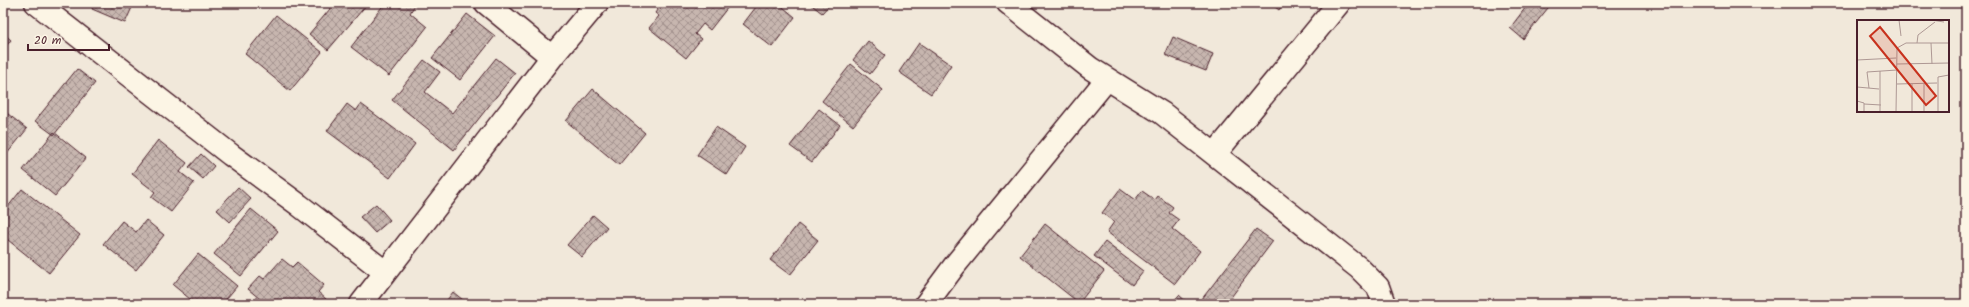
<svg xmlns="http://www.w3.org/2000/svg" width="1969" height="307" font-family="Kalam,sans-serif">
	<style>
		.building { fill: url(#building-cross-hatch); stroke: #4a1f2b }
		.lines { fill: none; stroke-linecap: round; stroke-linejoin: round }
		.street-casing { stroke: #4a1f2b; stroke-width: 25 }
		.street { stroke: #fcf5e5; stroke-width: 22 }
		.inset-road { fill: none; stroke: #ae9894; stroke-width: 1 }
		.view { fill: #c8321e; fill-opacity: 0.15; stroke: #c8321e; stroke-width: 2 }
		.inset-edge { fill: none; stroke: #4a1f2b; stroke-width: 2 }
	</style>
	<defs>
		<pattern id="building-cross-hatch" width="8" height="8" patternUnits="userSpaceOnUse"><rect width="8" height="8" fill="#c7b6af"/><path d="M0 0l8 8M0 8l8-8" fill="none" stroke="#a4938f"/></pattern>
	</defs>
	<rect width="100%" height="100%" fill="#f1e8da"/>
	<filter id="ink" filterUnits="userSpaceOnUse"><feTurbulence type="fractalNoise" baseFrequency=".025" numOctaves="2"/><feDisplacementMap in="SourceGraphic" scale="8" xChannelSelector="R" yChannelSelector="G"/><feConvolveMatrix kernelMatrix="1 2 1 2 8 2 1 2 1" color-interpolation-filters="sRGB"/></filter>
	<g filter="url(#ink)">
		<path class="building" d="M 94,3 L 134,3 L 125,23 L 92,9 Z
			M 335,3 L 368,3 L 328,50 L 309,34 Z
			M 385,3 L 416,3 L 410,13 L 427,27 L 389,76 L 351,47 Z
			M 662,3 L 722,3 L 728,7 L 710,30 L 703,24 L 695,34 L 701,39 L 686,58 L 649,28 L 659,16 L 655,13 Z
			M 759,3 L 778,3 L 795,17 L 772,47 L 743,24 Z
			M 809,3 L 831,3 L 822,13 Z
			M 1270,3 L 1284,3 L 1279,10 Z
			M 1529,3 L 1552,3 L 1523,39 L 1510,28 Z
			M 467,14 L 495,36 L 460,80 L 432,58 Z
			M 276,15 L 322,52 L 290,91 L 245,54 Z
			M 3,33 L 11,40 L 3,50 Z
			M 1173,37 L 1213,54 L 1206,71 L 1165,55 Z
			M 868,41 L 885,55 L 870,74 L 853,60 Z
			M 919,43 L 951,65 L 931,94 L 899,72 Z
			M 496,58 L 515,73 L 454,150 L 392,100 L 424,60 L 440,72 L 425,92 L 452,113 Z
			M 851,64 L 883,90 L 853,126 L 822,101 Z
			M 77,69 L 95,83 L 54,135 L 35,121 Z
			M 593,89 L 645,133 L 619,165 L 566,121 Z
			M 347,104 L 356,111 L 361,104 L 415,144 L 390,178 L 327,131 Z
			M 819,109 L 840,125 L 812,162 L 790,146 Z
			M 3,110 L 27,129 L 6,155 L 3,153 Z
			M 716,127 L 745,147 L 727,175 L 697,155 Z
			M 54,132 L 86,158 L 55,196 L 23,170 Z
			M 158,140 L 187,163 L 180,172 L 194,183 L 171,212 L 151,197 L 155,192 L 132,174 Z
			M 201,154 L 214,166 L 203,179 L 189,167 Z
			M 238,187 L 251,199 L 230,222 L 217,210 Z
			M 22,189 L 80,235 L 49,273 L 3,236 L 3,213 Z
			M 1120,189 L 1135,200 L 1142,191 L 1155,200 L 1158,196 L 1173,207 L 1169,213 L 1179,220 L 1172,229 L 1200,251 L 1175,284 L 1107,232 L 1114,222 L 1102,213 Z
			M 376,204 L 390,220 L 375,233 L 360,217 Z
			M 251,209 L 278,231 L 241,276 L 214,254 Z
			M 593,215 L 607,227 L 582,257 L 567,245 Z
			M 146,220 L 164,235 L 136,270 L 103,244 L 122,221 L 136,232 Z
			M 798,224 L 818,240 L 790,275 L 770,260 Z
			M 1045,224 L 1104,271 L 1079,303 L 1020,256 Z
			M 1256,229 L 1273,241 L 1226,304 L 1198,304 Z
			M 1105,242 L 1143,271 L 1132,285 L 1094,256 Z
			M 198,254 L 237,286 L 222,304 L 196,304 L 173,285 Z
			M 282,259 L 292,267 L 297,262 L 324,285 L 318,292 L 326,299 L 322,304 L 266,304 L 248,289 L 260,276 L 264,279 Z
			M 453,292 L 468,304 L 444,304 Z
			M 1179,295 L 1189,304 L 1171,304 Z"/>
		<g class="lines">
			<defs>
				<path id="street" d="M 36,3 L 231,155 L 299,205 L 385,272
					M 486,3 L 552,57
					M 1008,3 L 1090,68 L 1162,113 L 1359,268 L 1378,287 L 1384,304
					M 1215,154 L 1339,3
					M 361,304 L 552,57 L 597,3
					M 926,304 L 955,265 L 1107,79"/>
			</defs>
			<use href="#street" class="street-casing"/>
			<use href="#street" class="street"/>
		</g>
	</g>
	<g transform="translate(1857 20)">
		<rect width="92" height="92" fill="#f1e8da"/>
		<path class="inset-road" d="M 42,0 L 44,16M 74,0 L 87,2M 60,23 L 61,15 L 78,2M 74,23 L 75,44M 0,40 L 39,38M 40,44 L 92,43M 23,51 L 23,92M 40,64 L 80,63M 67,64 L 67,92M 0,67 L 22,69M 12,68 L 10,52 L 40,50M 0,81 L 7,83 L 7,92M 7,84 L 24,85M 39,92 L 40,28 L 49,23 L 92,23M 55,92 L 55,64M 81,92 L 81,57 L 92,55"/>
		<path class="view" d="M 23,7 L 79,76 L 69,85 L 13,16 Z"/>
		<rect width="92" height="92" class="inset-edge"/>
	</g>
	<rect width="1969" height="307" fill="none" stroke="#fcf5e5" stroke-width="16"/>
	<rect x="8" y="8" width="1953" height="291" fill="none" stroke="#4a1f2b" stroke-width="1.5" filter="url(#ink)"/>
	<path d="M28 44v6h81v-6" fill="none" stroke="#4a1f2b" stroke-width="2"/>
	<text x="34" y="44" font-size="12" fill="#4a1f2b" stroke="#fcf5e5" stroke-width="3" paint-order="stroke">20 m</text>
</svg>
